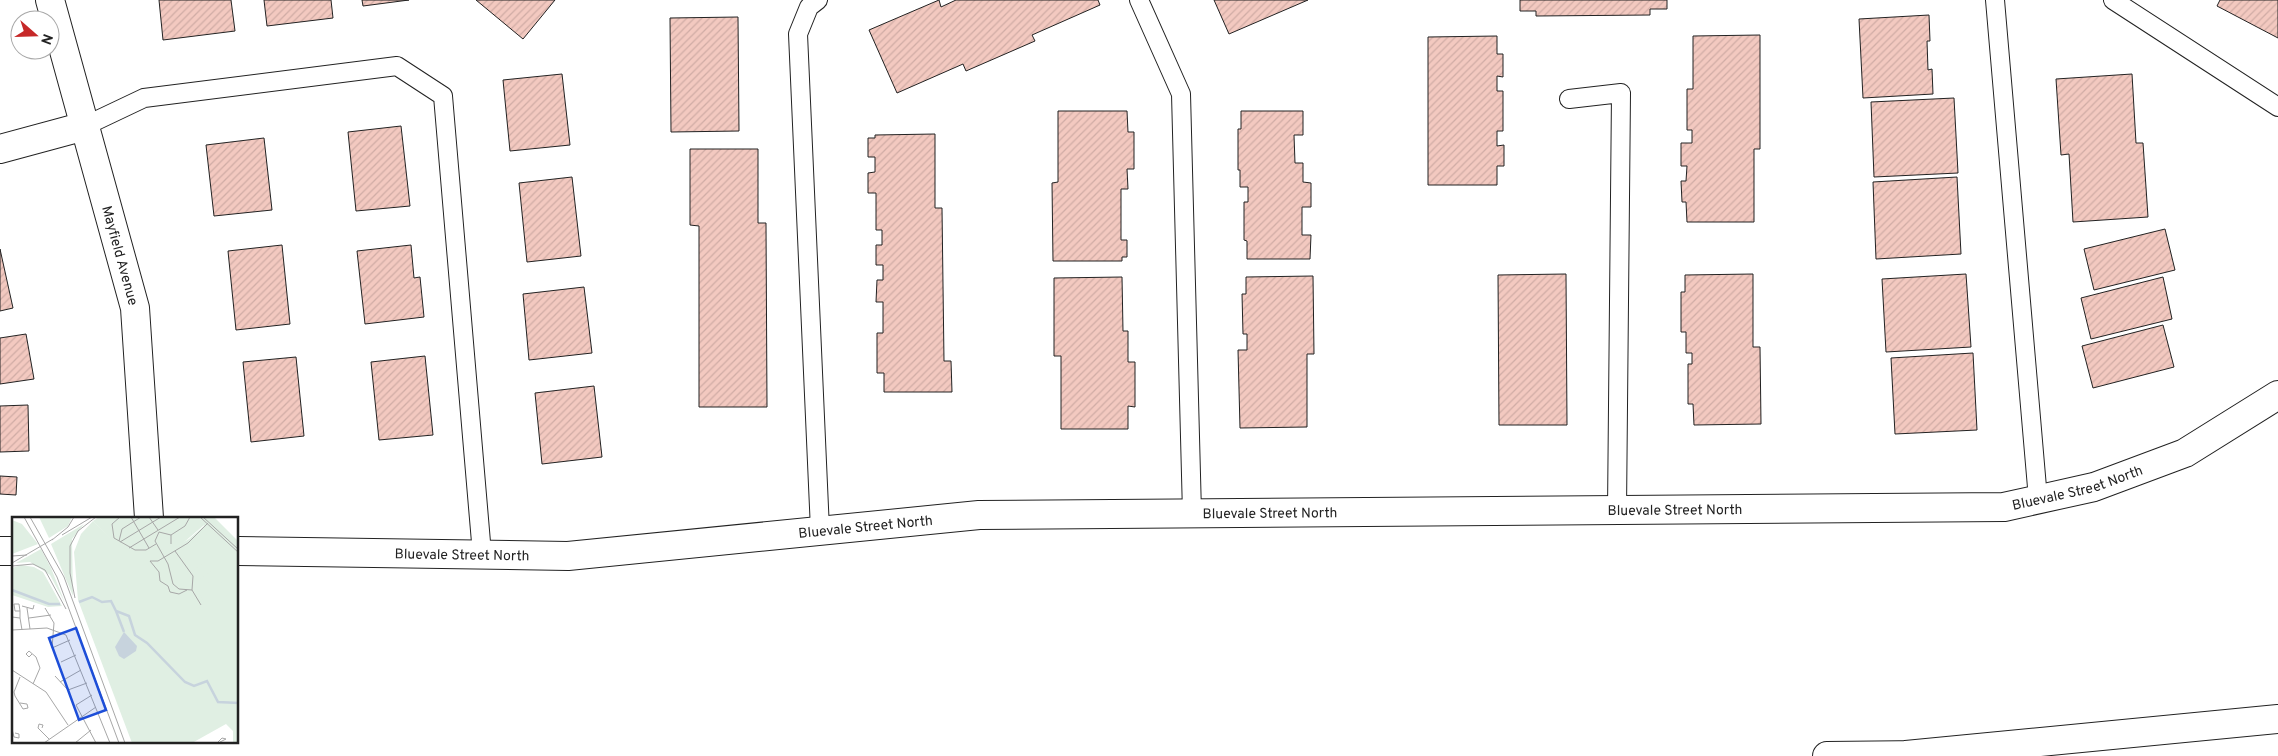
<svg xmlns="http://www.w3.org/2000/svg" width="2278" height="756" font-family="Overpass,sans-serif">
	<style>
		.building { fill: url(#building-hatch); stroke: #222 }
		.lines { fill: none; stroke-linecap: round; stroke-linejoin: round }
		.service-casing { stroke: #222; stroke-width: 20 }
		.minor-casing { stroke: #222; stroke-width: 30 }
		.motorway-casing { stroke: #222; stroke-width: 30 }
		.service { stroke: #fff; stroke-width: 18 }
		.minor { stroke: #fff; stroke-width: 28 }
		.motorway { stroke: #fff; stroke-width: 28 }
		.labels { text-anchor: middle; stroke-width: 4; stroke-linejoin: round; paint-order: stroke }
		.street-label { font-size: 14px; fill: #222; stroke: #fff }
		.inset-river { fill: none; stroke: #c7d3dd; stroke-width: 2.5 }
		.inset-road { fill: none; stroke: #a7a7a7; stroke-width: 1 }
		.view { fill: #1d4ed8; fill-opacity: 0.15; stroke: #1d4ed8; stroke-width: 2.5 }
		.inset-edge { fill: none; stroke: #222; stroke-width: 2.5 }
	</style>
	<defs>
		<pattern id="building-hatch" width="6" height="6" patternUnits="userSpaceOnUse" patternTransform="scale(1.25)"><rect width="6" height="6" fill="#f3c9c0"/><path d="M-1 1l2-2M0 6l6-6M5 7l2-2" fill="none" stroke="#d0aca5"/></pattern>
	</defs>
	<rect width="100%" height="100%" fill="#fff"/>
	<path class="building" d="M 159,0 L 231,0 L 235,31 L 163,40 Z
		M 264,0 L 331,0 L 333,18 L 267,26 Z
		M 362,0 L 409,0 L 363,6 Z
		M 476,0 L 555,0 L 523,39 Z
		M 939,0 L 941,7 L 956,0 L 1098,0 L 1100,5 L 1032,35 L 1035,41 L 966,71 L 963,64 L 897,93 L 869,30 Z
		M 1214,0 L 1308,0 L 1229,34 Z
		M 1520,0 L 1667,0 L 1667,9 L 1650,9 L 1650,15 L 1536,16 L 1536,11 L 1520,11 Z
		M 2220,0 L 2278,0 L 2278,38 L 2217,6 Z
		M 1929,15 L 1930,41 L 1927,41 L 1928,70 L 1932,69 L 1933,94 L 1863,98 L 1859,19 Z
		M 738,17 L 739,131 L 671,132 L 670,18 Z
		M 1760,35 L 1760,149 L 1754,149 L 1754,222 L 1687,222 L 1686,202 L 1682,202 L 1681,181 L 1686,181 L 1687,166 L 1681,166 L 1681,143 L 1692,143 L 1692,130 L 1687,130 L 1687,89 L 1693,89 L 1693,36 Z
		M 1497,36 L 1497,54 L 1503,54 L 1503,77 L 1497,76 L 1497,91 L 1503,91 L 1503,131 L 1497,131 L 1497,146 L 1504,145 L 1504,166 L 1497,166 L 1497,185 L 1428,185 L 1428,37 Z
		M 562,74 L 570,145 L 510,151 L 503,80 Z
		M 2132,74 L 2136,143 L 2143,143 L 2148,217 L 2073,222 L 2069,154 L 2061,155 L 2056,79 Z
		M 1954,98 L 1958,173 L 1874,177 L 1871,102 Z
		M 1058,111 L 1127,111 L 1128,132 L 1134,132 L 1134,169 L 1127,169 L 1128,189 L 1121,189 L 1121,240 L 1127,240 L 1127,257 L 1122,257 L 1122,261 L 1053,261 L 1052,183 L 1058,182 Z
		M 1241,111 L 1303,111 L 1303,135 L 1294,135 L 1295,163 L 1303,163 L 1303,182 L 1311,183 L 1311,207 L 1302,207 L 1302,235 L 1311,235 L 1310,259 L 1247,259 L 1247,241 L 1244,240 L 1244,202 L 1248,202 L 1248,187 L 1240,187 L 1240,170 L 1238,170 L 1238,129 L 1241,129 Z
		M 401,126 L 410,206 L 356,211 L 348,132 Z
		M 935,134 L 935,208 L 942,208 L 944,361 L 951,361 L 952,392 L 884,392 L 884,373 L 877,373 L 877,333 L 883,333 L 883,302 L 876,302 L 877,280 L 883,280 L 883,265 L 876,265 L 876,245 L 882,245 L 882,230 L 876,230 L 876,193 L 868,193 L 868,173 L 875,172 L 875,157 L 868,157 L 868,138 L 875,138 L 875,135 Z
		M 264,138 L 272,210 L 214,216 L 206,145 Z
		M 690,149 L 758,149 L 758,223 L 766,223 L 767,407 L 699,407 L 699,226 L 690,225 Z
		M 572,177 L 581,256 L 527,262 L 519,183 Z
		M 1957,177 L 1961,254 L 1876,259 L 1873,182 Z
		M 2165,229 L 2175,270 L 2094,290 L 2084,249 Z
		M 282,245 L 290,324 L 236,330 L 228,251 Z
		M 411,245 L 414,278 L 420,277 L 424,317 L 365,324 L 357,251 Z
		M 0,249 L 13,308 L 0,311 Z
		M 1566,274 L 1567,425 L 1499,425 L 1498,275 Z
		M 1753,274 L 1753,347 L 1760,347 L 1761,424 L 1694,425 L 1693,404 L 1688,404 L 1688,364 L 1692,364 L 1692,353 L 1686,353 L 1686,332 L 1681,332 L 1681,292 L 1685,292 L 1685,275 Z
		M 1966,274 L 1971,347 L 1886,352 L 1882,279 Z
		M 1313,276 L 1314,354 L 1307,354 L 1307,427 L 1240,428 L 1238,350 L 1247,350 L 1247,334 L 1243,334 L 1242,294 L 1246,294 L 1246,277 Z
		M 1122,277 L 1123,331 L 1128,331 L 1128,362 L 1135,362 L 1135,407 L 1128,406 L 1128,429 L 1061,429 L 1061,356 L 1054,356 L 1054,278 Z
		M 2163,277 L 2172,319 L 2091,339 L 2081,298 Z
		M 584,287 L 592,353 L 529,360 L 523,294 Z
		M 2163,325 L 2174,367 L 2093,388 L 2082,346 Z
		M 26,334 L 34,379 L 0,384 L 0,338 Z
		M 1973,353 L 1977,430 L 1895,434 L 1891,358 Z
		M 425,356 L 433,435 L 379,440 L 371,362 Z
		M 296,357 L 304,436 L 251,442 L 243,362 Z
		M 594,386 L 602,457 L 542,464 L 535,393 Z
		M 28,405 L 29,451 L 0,452 L 0,406 Z
		M 0,476 L 17,477 L 16,495 L 0,494 Z"/>
	<g class="lines">
		<defs>
			<path id="service" d="M 818,0 L 809,7 L 798,34 L 820,530
				M 1139,0 L 1181,94 L 1192,513
				M 1995,0 L 2038,499
				M 2113,0 L 2278,107
				M 1569,99 L 1621,93 L 1617,510
				M 85,126 L 144,98 L 397,66 L 443,96 L 482,554"/>
			<g id="minor">
				<path id="s1" d="M 50,0 L 135,308 L 149,518"/>
				<path d="M 0,149 L 85,126"/>
				<path d="M 0,551 L 14,551"/>
				<path id="s2" d="M 238,551 L 568,556 L 979,515 L 2004,507 L 2094,487 L 2185,453 L 2278,395"/>
			</g>
			<path id="motorway" d="M 1906,755 L 2278,719
				M 1827,756 L 1923,755"/>
		</defs>
		<use href="#service" class="service-casing"/>
		<use href="#minor" class="minor-casing"/>
		<use href="#motorway" class="motorway-casing"/>
		<use href="#service" class="service"/>
		<use href="#minor" class="minor"/>
		<use href="#motorway" class="motorway"/>
	</g>
	<g class="labels">
		<g class="street-label">
			<text dy="5" stroke="none"><textPath href="#s1" startOffset="265">Mayfield Avenue</textPath></text>
			<text dy="5" stroke="none"><textPath href="#s2" startOffset="1844">Bluevale Street North</textPath></text>
			<text dy="5" stroke="none"><textPath href="#s2" startOffset="1439">Bluevale Street North</textPath></text>
			<text dy="5" stroke="none"><textPath href="#s2" startOffset="1034">Bluevale Street North</textPath></text>
			<text dy="5" stroke="none"><textPath href="#s2" startOffset="629">Bluevale Street North</textPath></text>
			<text dy="5" stroke="none"><textPath href="#s2" startOffset="224">Bluevale Street North</textPath></text>
		</g>
	</g>
	<g transform="translate(12 517)">
		<rect width="226" height="226" fill="#fff"/>
		<path d="M 27,0 L 60,0 L 56,9 L 37,21 ZM 0,3 L 10,7 L 26,27 L 0,37 ZM 72,7 L 60,22 L 61,79 L 39,27 ZM 29,32 L 39,51 L 53,86 L 38,58 L 18,45 L 4,46 ZM 9,48 L 22,50 L 31,55 L 50,89 L 36,90 L 0,78 L 0,51 Z" fill="#e0efe3"/>
		<path d="M 187,0 L 202,0 L 226,24 L 226,226 L 221,226 L 221,214 L 214,207 L 180,226 L 120,226 L 66,83 L 62,35 L 69,17 L 81,4 L 128,50 L 177,22 L 192,9 Z" fill="#e0efe3"/>
		<path d="M 90,84 L 103,84 L 127,130 L 145,146 L 144,149 L 124,149 L 102,136 L 98,131 L 101,116 L 87,93 ZM 112,116 L 123,126 L 124,134 L 112,142 L 103,132 L 104,125 Z" fill="#e0efe3" fill-rule="evenodd"/>
		<path d="M 87,0 L 187,0 L 192,8 L 164,32 L 186,66 L 184,69 L 192,86 L 177,94 L 130,54 L 81,4 Z" fill="#e0efe3"/>
		<path d="M 196,14 L 211,29 L 203,37 L 188,22 ZM 218,32 L 226,41 L 223,57 L 208,41 ZM 196,43 L 202,52 L 185,64 L 179,55 ZM 203,61 L 219,72 L 206,91 L 201,91 L 187,72 Z" fill="#e0efe3"/>
		<path d="M 112,115 L 125,129 L 124,134 L 112,142 L 107,139 L 103,130 Z" fill="#c7d3dd"/>
		<path class="inset-river" d="M 0,73 L 37,87 L 48,87M 67,85 L 80,80 L 90,85 L 99,84 L 104,94 L 117,99 L 123,118 L 135,126 L 173,165 L 182,169 L 195,164 L 206,185 L 227,186M 104,94 L 112,115"/>
		<path class="inset-road" d="M 12,0 L 45,60 L 107,226M 18,0 L 52,60 L 113,226M 108,0 L 100,7 L 102,21 L 123,33 L 134,33 L 144,27M 119,0 L 137,31M 137,0 L 146,13M 188,0 L 227,36M 191,0 L 227,33M 50,18 L 80,0M 159,18 L 173,9 L 178,0M 40,23 L 56,10 L 62,0M 107,24 L 110,12 L 129,0M 108,25 L 149,0M 159,27 L 159,18 L 147,15 L 143,24 L 156,47 L 161,67 L 167,72 L 180,73M 117,31 L 168,0M 163,34 L 181,59 L 180,73 L 189,88M 0,39 L 15,38M 138,44 L 146,44 L 176,26 L 196,6M 138,44 L 147,55 L 148,64 L 156,69 L 158,75 L 167,77 L 175,73M 0,46 L 41,22M 0,49 L 21,47 L 33,53 L 54,92M 63,81 L 58,56 L 58,29 L 66,14 L 84,0M 10,89 L 21,92 L 22,88M 15,91 L 18,112M 33,91 L 42,106 L 40,131 L 58,123M 8,94 L 3,94 L 2,87 L 7,87 L 8,94 L 8,101M 0,100 L 8,101 L 10,113M 17,101 L 39,98M 0,113 L 35,111 L 54,118 L 98,226M 20,137 L 17,140 L 14,137 L 17,134 L 24,140 L 28,151 L 21,167M 49,145 L 64,138M 0,153 L 34,175 L 56,208M 43,159 L 56,173 L 75,166M 48,165 L 69,153M 80,178 L 64,188 L 84,226M 8,186 L 15,187 L 16,191 L 11,192 L 3,179 L 2,175 L 8,160M 30,211 L 31,208 L 27,207 L 26,211 L 37,222M 0,212 L 2,220 L 7,221 L 7,217 L 3,216M 32,226 L 84,190M 63,226 L 79,213M 205,226 L 210,221 L 214,222 L 208,225"/>
		<path class="view" d="M 64,111 L 94,193 L 67,203 L 37,121 Z"/>
		<rect width="226" height="226" class="inset-edge"/>
	</g>
	<g transform="translate(35 35) rotate(110)"><circle r="24" fill="#ffffff" stroke="#a7a7a7"/>
	<path d="M0-4L9 19L0 12L-9 19Z" fill="#c62828"/>
	<text y="-8" font-size="14" font-weight="bold" text-anchor="middle" fill="#222222">N</text>
	</g>
</svg>
